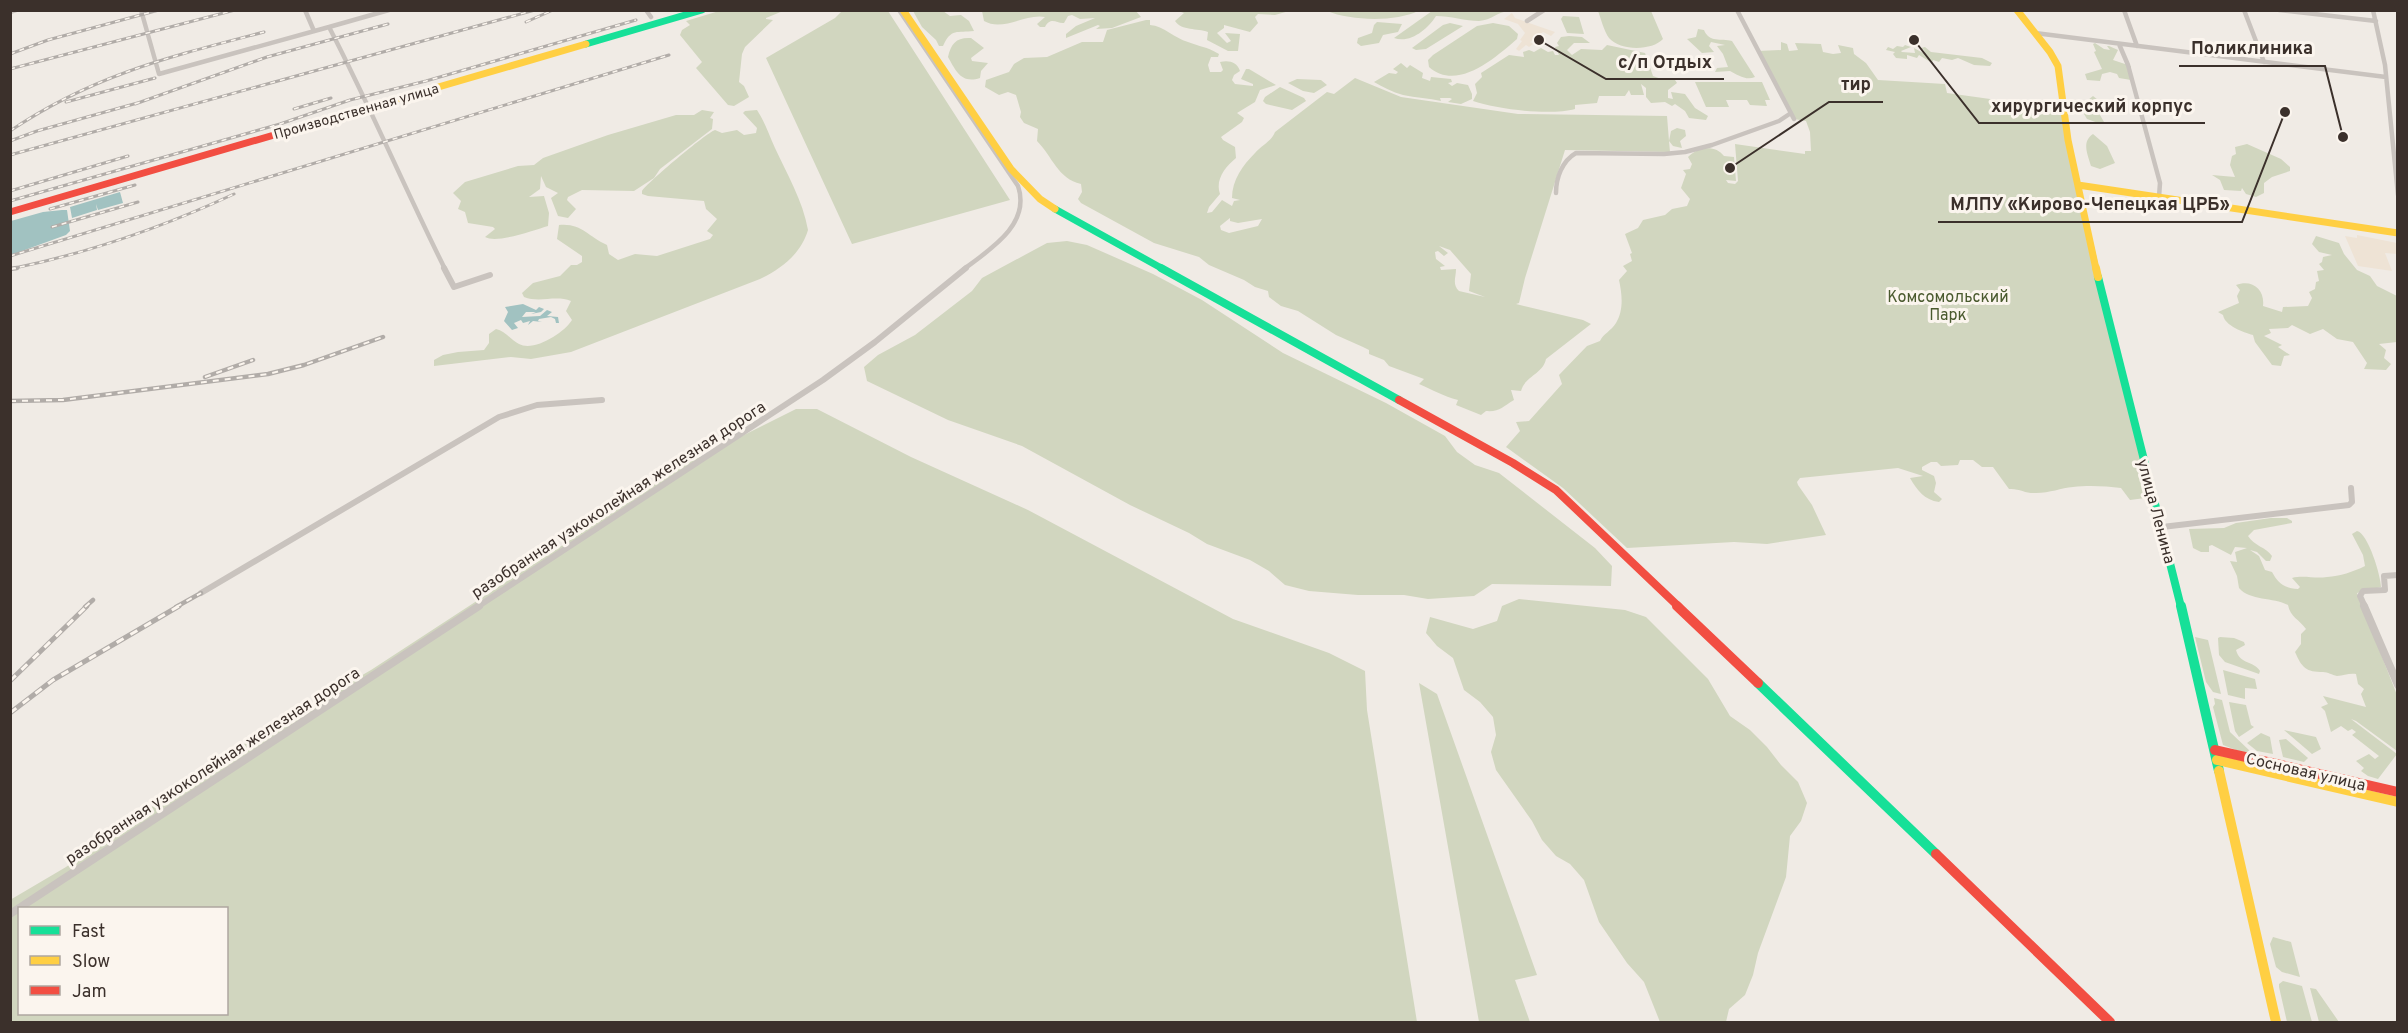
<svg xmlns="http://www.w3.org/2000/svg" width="2408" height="1033" font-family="Overpass,sans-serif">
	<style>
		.green { fill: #d1d6bf; fill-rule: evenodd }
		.plaza { fill: #eee3d5 }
		.water { fill: #a1c2c1 }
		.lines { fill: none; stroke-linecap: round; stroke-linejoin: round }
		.street-far2 { stroke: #c9c3be; stroke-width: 4.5 }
		.street-far1 { stroke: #c9c3be; stroke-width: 6 }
		.street { stroke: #c9c3be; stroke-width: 8 }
		.fast-far2 { stroke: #16e098; stroke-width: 7 }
		.fast-far1 { stroke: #16e098; stroke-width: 8 }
		.fast { stroke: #16e098; stroke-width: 10 }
		.slow-far2 { stroke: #ffcf43; stroke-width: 7 }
		.slow-far1 { stroke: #ffcf43; stroke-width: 8 }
		.slow { stroke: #ffcf43; stroke-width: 10 }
		.jam-far2 { stroke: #f24e42; stroke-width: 7 }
		.jam-far1 { stroke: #f24e42; stroke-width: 8 }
		.jam { stroke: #f24e42; stroke-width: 10 }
		.rail-far2-casing { stroke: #b1aca8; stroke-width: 3 }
		.rail-far1-casing { stroke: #b1aca8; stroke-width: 4.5 }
		.rail-casing { stroke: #b1aca8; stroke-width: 5 }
		.rail-far2 { stroke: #fbf5ee; stroke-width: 1.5; stroke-dasharray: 5; stroke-linecap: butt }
		.rail-far1 { stroke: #fbf5ee; stroke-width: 2; stroke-dasharray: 6; stroke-linecap: butt }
		.rail { stroke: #fbf5ee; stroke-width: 3; stroke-dasharray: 8; stroke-linecap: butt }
		.labels { text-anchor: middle; stroke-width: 6; stroke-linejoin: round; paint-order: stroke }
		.far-street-label { font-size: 14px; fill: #3b302b; stroke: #fbf5ee }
		.park-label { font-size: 16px; fill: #4a5a2e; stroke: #fbf5ee }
		.street-label { font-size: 16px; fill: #3b302b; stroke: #fbf5ee }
		.leader { fill: none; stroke: #3b302b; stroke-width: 2 }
		.callout-dot { fill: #3b302b; stroke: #fbf5ee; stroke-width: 2 }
		.callout-label { font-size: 18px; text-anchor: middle; font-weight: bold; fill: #3b302b; stroke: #fbf5ee; stroke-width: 6; stroke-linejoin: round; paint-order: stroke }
	</style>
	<rect width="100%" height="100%" fill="#f0ebe5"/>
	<path class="green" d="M 843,10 L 888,11 L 1010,200 L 852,244 L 766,58 L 835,18 Z
		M 719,11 L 783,11 L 766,18 L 766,19 L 773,20 L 745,47 L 742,54 L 739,82 L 744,86 L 749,97 L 734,106 L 728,105 L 696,68 L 702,62 L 680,35 L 682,30 L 690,25 L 686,21 Z
		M 913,11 L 943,11 L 950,16 L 961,15 L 969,21 L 974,31 C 957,33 951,28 943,46 L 939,46 L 936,40 L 922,27 Z
		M 982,11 L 1135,10 L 1141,17 L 1112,28 L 1096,29 L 1100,26 L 1098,25 L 1066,38 L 1066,34 L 1076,26 L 1095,18 L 1080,19 L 1072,15 L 1068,16 L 1064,23 C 1057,24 1051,16 1045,27 L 1040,27 L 1037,24 L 1045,17 C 1026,13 1003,32 984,21 Z
		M 1178,11 L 1289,11 L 1275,15 L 1258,14 L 1255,17 L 1258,23 L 1250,32 L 1224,25 L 1224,28 L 1217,33 L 1227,43 L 1231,41 L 1225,33 L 1240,34 L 1238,51 L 1228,51 L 1207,40 L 1208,32 C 1197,28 1182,31 1175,21 L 1184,13 Z
		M 1327,11 L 1418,10 L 1418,11 C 1396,22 1351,21 1327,11 Z
		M 1432,11 L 1432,10 L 1509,11 C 1497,12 1492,20 1479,21 C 1466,21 1450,16 1436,16 C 1428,29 1410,44 1394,38 Z
		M 1598,11 L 1651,11 L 1663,39 C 1652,51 1620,51 1609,38 C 1604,31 1601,19 1598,11 Z
		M 1563,16 L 1579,17 L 1584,34 L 1567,33 L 1561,19 Z
		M 1146,20 L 1150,20 L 1150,25 C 1164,26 1174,38 1188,42 C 1200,47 1206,46 1219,54 L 1218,57 L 1211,57 L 1208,65 L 1210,72 L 1221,72 L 1223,70 L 1220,62 C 1229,60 1237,62 1240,71 L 1234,75 L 1232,80 L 1235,84 L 1253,86 L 1253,84 L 1241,79 L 1246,69 L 1249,69 L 1276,85 L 1260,90 L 1255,102 L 1237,113 L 1244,118 L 1242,122 L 1221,137 L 1223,140 L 1235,147 L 1236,158 C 1225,167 1215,180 1220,194 L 1209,207 L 1207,213 L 1212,212 L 1222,200 L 1232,206 L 1234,201 L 1240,200 L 1232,198 C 1232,180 1243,165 1255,153 C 1262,145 1271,142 1275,132 L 1327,92 L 1334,94 L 1355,78 L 1401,97 L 1518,114 L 1667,116 L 1669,141 L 1671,131 L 1677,128 L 1685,130 L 1686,136 L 1680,141 L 1682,148 L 1673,146 L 1669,141 L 1670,152 L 1565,150 L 1525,278 L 1519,303 L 1516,304 L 1583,320 L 1591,324 L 1546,359 C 1543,374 1525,376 1521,391 L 1511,390 L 1514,400 C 1502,407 1500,412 1486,411 L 1481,415 L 1456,405 L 1458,400 C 1443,396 1433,390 1419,384 L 1424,379 L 1389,366 L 1384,360 L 1369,354 L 1369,350 L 1363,347 L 1336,335 L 1298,311 L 1281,306 L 1269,297 L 1268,291 L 1255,287 L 1244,280 L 1209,265 L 1199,257 L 1154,243 L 1081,203 L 1078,199 L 1082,192 L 1081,184 C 1058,179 1052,156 1037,141 L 1038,129 L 1024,123 L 1020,117 L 1021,112 L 1016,95 L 1008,92 L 999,95 L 985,87 L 986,80 L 1009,72 L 1014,64 L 1024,58 L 1047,57 L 1082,42 L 1103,42 L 1107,30 ZM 1230,218 L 1230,221 L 1238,223 L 1262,219 L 1258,226 L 1229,233 L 1221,230 L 1220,226 ZM 1439,246 L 1450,250 L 1471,274 L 1469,291 L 1485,297 L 1459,291 C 1452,284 1456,278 1456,269 L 1441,270 L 1440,267 L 1445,266 L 1436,259 L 1435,252 L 1438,251 L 1444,256 L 1448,253 Z
		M 1377,22 L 1402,24 L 1398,32 L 1383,35 L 1379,43 L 1361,46 L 1357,43 L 1358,38 L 1372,33 L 1374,25 Z
		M 1450,23 L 1463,26 L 1426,49 L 1416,50 L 1412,48 L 1443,25 Z
		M 1493,23 L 1509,26 L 1518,34 L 1517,39 C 1495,58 1457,92 1429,67 L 1428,60 L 1433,55 L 1477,26 Z
		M 1698,29 L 1704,30 C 1709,43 1721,38 1732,41 L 1755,77 C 1746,81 1738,75 1730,71 L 1715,72 L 1717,68 L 1728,67 L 1723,54 L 1717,46 L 1725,45 L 1711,42 L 1709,46 L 1714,52 L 1702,53 L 1687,39 L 1696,37 Z
		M 1569,36 L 1582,37 L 1590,43 L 1574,43 L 1567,50 L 1572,55 L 1581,49 L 1602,50 L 1607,45 L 1645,53 L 1653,76 L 1664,80 L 1675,80 L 1677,83 L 1668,90 L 1668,98 L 1673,99 L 1671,92 L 1685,94 L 1695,108 L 1708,116 L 1706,120 L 1689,118 L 1685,111 L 1675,104 L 1672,106 L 1665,102 L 1651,103 L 1646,97 L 1646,88 L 1641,84 L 1644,95 L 1631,95 L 1629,90 L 1625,96 L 1599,96 L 1597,103 L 1575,105 L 1575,109 C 1550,116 1496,109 1473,101 L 1477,93 L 1475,84 L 1482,77 L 1481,73 L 1509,55 L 1524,57 L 1523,52 L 1529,50 L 1534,52 L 1541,48 L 1548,52 L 1553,51 L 1555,55 L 1559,55 L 1555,47 L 1559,46 L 1557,43 L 1561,37 Z
		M 971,38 L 984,48 L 971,58 L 972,61 L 988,63 L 981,71 L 980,78 C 961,84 956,71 948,57 C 951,43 957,37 971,38 Z
		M 1781,42 L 1787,44 L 1789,51 L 1798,50 L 1795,43 L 1821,44 L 1823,52 L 1833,54 L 1841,53 L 1838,45 L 1853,48 L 1854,54 L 1866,63 L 1878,80 L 1945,84 L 1947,93 L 2026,104 L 2026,100 L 2064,108 L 2067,131 L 2153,497 L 2130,500 L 2121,488 C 2106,486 2088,485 2073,487 C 2061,488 2050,493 2036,493 C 2026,494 2019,488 2009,489 L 1993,467 L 1982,467 L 1973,460 L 1960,460 L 1958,465 L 1941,466 L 1937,462 L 1931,462 L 1922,467 L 1922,470 L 1934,476 L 1936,483 L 1934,492 L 1942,499 L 1939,502 C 1924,500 1917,490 1910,478 L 1923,476 L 1898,468 L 1800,478 L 1797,482 L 1798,485 L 1812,505 L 1826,535 L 1767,544 L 1734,542 L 1627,548 L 1563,488 L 1506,447 L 1520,431 L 1516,422 L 1529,421 L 1562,384 L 1559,375 L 1587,346 L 1600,341 C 1603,334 1611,331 1616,323 C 1624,310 1622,294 1619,280 L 1627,271 L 1623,266 L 1632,261 L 1630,254 L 1632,253 L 1625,234 L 1638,228 L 1643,220 L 1665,215 L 1672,209 L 1687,206 L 1690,199 L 1681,188 L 1686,174 L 1683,170 L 1690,169 L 1692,164 L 1688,157 C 1697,147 1715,144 1724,156 L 1734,157 L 1736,181 L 1726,180 L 1728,183 L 1735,184 L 1738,181 L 1735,144 L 1805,154 L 1805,151 L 1811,151 L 1810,132 L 1806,121 L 1794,119 L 1758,51 L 1781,50 Z
		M 2095,43 L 2104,49 L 2110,50 L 2107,46 L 2109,46 L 2118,50 L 2113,60 L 2131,66 L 2131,80 L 2119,78 L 2117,74 L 2110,72 L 2102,74 L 2100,81 L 2087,80 L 2085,74 L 2102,69 L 2094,52 L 2096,51 L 2093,44 Z
		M 1905,45 L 1911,47 L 1901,51 L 1902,52 L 1915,53 L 1914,48 L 1925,54 L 1924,50 L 1921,48 L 1925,47 L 1931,52 L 1982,58 L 1992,63 L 1990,66 L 1974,65 L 1958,58 L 1952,60 L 1942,58 L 1939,62 L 1933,60 L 1932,63 L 1919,55 L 1917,58 L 1907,55 L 1907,59 L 1896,58 L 1893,54 L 1895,52 L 1886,50 L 1888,47 L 1893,49 L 1897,46 L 1903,47 Z
		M 1401,63 L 1407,68 L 1410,65 L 1423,73 L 1422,78 L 1430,81 L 1431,77 L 1451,79 L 1452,82 L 1448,83 L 1452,86 L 1457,83 L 1468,85 L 1472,94 L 1472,99 L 1461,104 L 1448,102 L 1452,99 L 1450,98 L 1440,98 L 1441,101 C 1429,98 1416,98 1403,95 C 1392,92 1383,87 1374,82 L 1389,73 L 1396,74 L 1398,72 L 1393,69 Z
		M 1297,79 L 1321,80 L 1327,85 L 1314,93 L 1303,91 L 1288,83 Z
		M 1695,82 L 1762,82 L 1770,100 L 1765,100 L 1767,106 L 1750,105 L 1747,100 L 1726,100 L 1729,107 L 1706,107 Z
		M 1280,87 L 1304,98 L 1306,101 L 1292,110 L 1266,104 L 1263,101 L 1265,97 Z
		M 2093,96 L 2098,100 L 2100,115 L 2104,122 L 2101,124 L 2087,119 L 2084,114 L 2088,100 Z
		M 702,110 L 714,112 L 710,118 L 713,119 L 712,129 L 660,169 L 654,178 L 634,191 L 582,190 L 568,197 L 567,200 L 576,209 L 568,218 L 558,216 L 551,198 L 558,193 L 546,187 L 541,176 L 540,189 L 529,197 L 544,196 L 549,213 L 548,226 C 534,230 497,244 485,237 L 495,229 L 493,227 L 468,223 L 465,212 L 458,209 L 461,201 L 453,193 L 465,182 L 518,166 L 534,165 L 543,158 L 608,135 L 676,115 L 694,115 Z
		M 757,110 C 765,122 769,135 775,148 C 787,174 803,201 808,230 C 801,254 781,269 760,279 L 571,352 L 531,359 L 511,357 L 434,366 L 434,360 L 443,355 L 458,352 L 484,350 L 489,343 L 489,334 L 496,329 C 505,331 511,340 519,344 C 534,352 564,333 572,320 L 566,311 L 571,301 C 556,295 539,303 524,297 L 522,293 L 533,283 L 560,276 L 571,265 L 577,265 L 582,262 L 582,256 L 557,239 L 559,225 C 582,223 587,236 607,245 L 609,254 L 618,260 L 635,254 L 657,256 L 710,239 L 713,235 L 707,231 L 717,219 L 706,209 L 704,201 L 648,196 L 642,194 L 642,191 C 647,183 706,133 715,130 L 722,133 L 737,130 L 744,135 L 756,133 L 757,128 L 743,113 L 745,111 Z
		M 2093,134 L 2107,146 L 2115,163 L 2100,169 L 2091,166 C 2088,155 2081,142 2093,134 Z
		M 2247,144 L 2281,159 L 2290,167 L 2290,171 L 2272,177 L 2264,183 L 2264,193 L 2256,197 L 2246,194 L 2242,188 L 2241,191 L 2224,190 L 2220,180 L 2212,175 L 2235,177 L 2230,165 L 2232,156 L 2236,154 L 2235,147 Z
		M 2316,236 L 2339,243 L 2344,254 L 2357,270 L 2370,276 L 2377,286 L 2397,296 L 2397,342 L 2379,344 L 2386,350 L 2384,358 L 2391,364 L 2386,370 L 2364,369 L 2367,363 L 2353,342 L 2337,339 L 2323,329 L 2310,334 L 2292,325 L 2288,328 L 2269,329 L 2271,333 L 2264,336 L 2282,345 L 2278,347 L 2290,355 L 2284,356 L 2281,366 L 2272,365 L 2255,342 L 2253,335 C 2243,332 2225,326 2223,315 L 2218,312 L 2239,303 L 2237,296 L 2240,290 L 2236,285 C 2253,279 2265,290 2263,306 L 2282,312 L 2283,307 L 2308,306 L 2312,298 L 2309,292 L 2315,289 L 2316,282 L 2319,281 L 2317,271 L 2324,270 L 2319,264 L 2322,262 L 2323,257 L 2332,255 L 2319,252 L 2312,244 Z
		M 1067,241 L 1087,245 L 1153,274 L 1202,300 L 1283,353 L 1386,403 L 1445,436 L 1457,452 L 1475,465 L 1499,473 L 1595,548 L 1612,566 L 1611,586 L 1492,584 L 1474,596 L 1428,599 L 1404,595 L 1358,595 L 1309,591 L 1285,585 L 1269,571 L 1250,560 L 1207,544 L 1189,533 L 1130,505 L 1022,446 L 948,420 L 867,381 L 864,367 L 878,355 L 915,335 L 972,291 L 982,278 L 1047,243 Z
		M 796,409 L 817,409 L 911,457 L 1028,510 L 1233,619 L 1329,653 L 1365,671 L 1367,710 L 1417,1022 L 11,1022 L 10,900 L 66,867 L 230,752 L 371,670 L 644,492 L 664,475 ZM 20,908 L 226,908 L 226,1014 L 20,1014 Z
		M 2271,518 L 2287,518 L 2292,521 L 2292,523 L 2254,530 L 2248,536 C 2254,546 2266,547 2272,556 L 2270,561 L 2266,561 L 2257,552 L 2250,550 L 2259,556 L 2265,570 L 2272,572 C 2278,583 2284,588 2298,589 L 2300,587 L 2292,578 C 2304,575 2315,579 2327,577 C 2340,576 2353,572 2365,566 L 2363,555 L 2352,534 L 2357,531 C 2368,533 2381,576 2381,587 L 2357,593 L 2397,695 L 2397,751 L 2356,721 L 2351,719 L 2397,754 L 2378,779 L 2368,776 L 2361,771 L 2364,768 L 2356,761 L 2369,754 L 2375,759 L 2379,756 L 2352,735 L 2356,732 L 2352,729 L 2348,731 L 2341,726 L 2331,732 L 2325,711 L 2321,707 L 2328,704 L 2323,696 L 2366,707 L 2361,694 L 2364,689 L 2358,684 L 2356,674 C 2348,673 2344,676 2337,676 C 2332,675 2328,672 2323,672 C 2306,672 2302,668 2295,652 L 2301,644 L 2301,634 L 2306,629 C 2300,620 2290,617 2288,605 C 2273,597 2250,601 2239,588 L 2237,576 L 2230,561 L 2237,562 L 2235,552 L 2247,548 L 2235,547 L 2231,555 L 2212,545 L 2209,546 L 2209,552 L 2201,552 L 2193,548 L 2189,529 L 2224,528 L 2236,523 Z
		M 1519,599 L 1625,610 L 1646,617 L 1708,679 L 1730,716 L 1750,730 L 1767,747 L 1781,765 L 1798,782 L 1807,803 L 1801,821 L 1790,836 L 1786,877 L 1758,953 L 1753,975 L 1745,995 L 1729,1009 L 1726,1022 L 1660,1022 L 1644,982 L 1627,963 L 1599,922 L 1584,880 L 1570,864 L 1556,856 L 1542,840 L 1532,821 L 1496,770 L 1491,752 L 1496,735 L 1493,717 L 1480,702 L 1464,690 L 1453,658 L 1437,646 L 1426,633 L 1430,617 L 1473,629 L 1497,621 L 1502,606 Z
		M 2195,637 L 2208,640 L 2221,694 L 2213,692 L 2206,682 Z
		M 2220,637 L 2234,638 L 2244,642 L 2245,645 L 2236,650 C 2240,665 2253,660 2260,671 L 2259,674 L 2225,662 L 2219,655 L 2218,638 Z
		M 2223,670 L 2255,679 L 2257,689 L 2245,688 L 2245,699 L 2228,695 Z
		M 1419,683 L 1437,694 L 1537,975 L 1515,980 L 1530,1022 L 1479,1022 Z
		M 2214,698 L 2222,700 L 2230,732 L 2251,752 L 2252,756 L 2223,745 L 2213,707 L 2215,704 Z
		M 2229,702 L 2246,705 L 2251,725 L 2254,727 L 2239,737 L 2235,731 Z
		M 2284,730 L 2316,737 L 2321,749 L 2312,754 Z
		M 2261,733 L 2270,737 L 2273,754 L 2257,751 L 2247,743 Z
		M 2286,739 L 2308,758 L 2304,762 L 2283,757 L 2279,740 Z
		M 2273,937 L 2291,942 L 2300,977 L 2282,972 L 2276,967 L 2270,944 Z
		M 2283,981 L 2302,986 L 2312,1022 L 2287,1022 L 2279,987 L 2279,984 Z
		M 2310,988 L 2316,989 L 2339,1022 L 2319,1022 Z"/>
	<path class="plaza" d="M 1512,13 L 1515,18 L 1555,32 L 1551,36 L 1543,32 L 1530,42 L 1533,44 L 1529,47 L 1526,45 L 1519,51 L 1516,49 L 1522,41 L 1520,40 L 1525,33 L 1518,24 L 1504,19 Z
		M 2357,235 L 2397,243 L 2397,254 L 2385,253 L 2392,271 L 2358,266 L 2345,236 L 2357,238 Z"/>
	<path class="water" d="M 120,192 L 123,203 L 98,210 L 96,204 L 97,210 L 72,218 L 70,207 Z
		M 62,210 L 67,210 L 70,231 L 66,235 L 11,255 L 11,221 L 43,212 Z
		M 523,304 L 536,310 L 539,307 L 544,309 L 541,312 L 531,314 L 536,312 L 526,312 L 522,317 L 540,316 L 547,310 L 552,312 L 547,316 L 558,317 L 559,323 L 556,323 L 555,319 L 551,317 L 539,319 L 538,321 L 542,322 L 533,321 L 528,325 L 530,321 L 523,323 L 521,320 L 514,323 L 518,328 L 512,330 L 504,321 L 508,312 L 505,307 Z"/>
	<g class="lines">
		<path class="street-far2" d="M 141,10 L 159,74 L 329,27
			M 305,10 L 314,31
			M 389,10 L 329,27 C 370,106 405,189 445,269
			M 646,10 L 651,17
			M 899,10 L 1018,186 C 1031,224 991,249 964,269
			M 1737,10 L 1794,119
			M 2124,10 L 2137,46
			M 2244,10 L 2264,62
			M 2279,10 L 2376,21
			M 2373,10 L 2385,65 L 2398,195
			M 10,12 L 16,10
			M 1527,21 L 1544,10
			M 2035,33 L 2386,77
			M 2119,44 L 2128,65 L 2160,183 L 2159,197
			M 1556,193 C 1556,178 1562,161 1576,153 L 1664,154 L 1685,152 L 1712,145 L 1779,121 L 1791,113"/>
		<path class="street-far1" d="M 444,268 L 454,287 L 490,275
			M 2162,527 L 2349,505 L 2352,502 L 2351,488
			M 201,593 L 499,417 L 537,405 L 602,400
			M 477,607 L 823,380 L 875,342 L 966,268
			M 2365,607 L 2360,596 L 2363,591 L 2385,590 L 2384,576 L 2398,575"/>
		<path class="street" d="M 2364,606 L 2398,685
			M 10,914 L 479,606"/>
		<path class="fast-far2" d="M 586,44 L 702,10
			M 1055,209 L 1163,269"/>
		<path class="fast-far1" d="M 1161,268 L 1399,400
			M 2098,277 L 2181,607"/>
		<path class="fast" d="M 2181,606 L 2219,771
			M 1758,683 L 1936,854"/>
		<path class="slow-far2" d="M 903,10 L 1011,169 L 1040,199 L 1055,209
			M 2017,10 L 2050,52 L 2058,66 L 2068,140 L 2096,269
			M 363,109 L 586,44
			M 2078,185 L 2398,233"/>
		<path class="slow-far1" d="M 2096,268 L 2098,277"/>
		<path class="slow" d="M 2217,760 L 2398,802
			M 2219,771 L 2276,1022"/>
		<path class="jam-far2" d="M 10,212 L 363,109"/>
		<path class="jam-far1" d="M 1399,400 L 1513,463 L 1556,490 L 1679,607"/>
		<path class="jam" d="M 1677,606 L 1758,683
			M 2215,750 L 2398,792
			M 1936,854 L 2110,1022"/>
		<defs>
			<path id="rail-far2" d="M 526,22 L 553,10
				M 10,54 L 48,40 L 159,10
				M 10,69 L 235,10
				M 66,102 L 155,78
				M 135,104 L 267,57 L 388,24
				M 294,109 L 331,98
				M 10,131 C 93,75 169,57 264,32
				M 10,141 L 37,131 L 141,102
				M 10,155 L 535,10
				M 10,191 L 128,156
				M 10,201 L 280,124 L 350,100 L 426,81 L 636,20
				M 50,209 L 135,185
				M 52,227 L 138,202
				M 10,256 L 669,55
				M 10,269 C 89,253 161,228 234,194"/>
			<path id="rail-far1" d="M 10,269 L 17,268
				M 205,377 L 253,360
				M 10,401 L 63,400 L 268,374 L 304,365 L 383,337
				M 85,607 L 93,600
				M 176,607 L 201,593"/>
			<path id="rail" d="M 10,681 L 87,606
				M 10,713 L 53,680 L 179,606"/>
		</defs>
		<use href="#rail-far2" class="rail-far2-casing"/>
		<use href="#rail-far1" class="rail-far1-casing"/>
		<use href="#rail" class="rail-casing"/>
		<use href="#rail-far2" class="rail-far2"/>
		<use href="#rail-far1" class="rail-far1"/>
		<use href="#rail" class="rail"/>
	</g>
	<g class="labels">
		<g class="far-street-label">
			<text transform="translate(356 111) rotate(-16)" y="5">Производственная улица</text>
		</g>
		<g class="park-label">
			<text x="1948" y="302">Комсомольский<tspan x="1948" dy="18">Парк</tspan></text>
		</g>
		<g class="street-label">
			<text transform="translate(618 499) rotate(-33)" y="6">разобранная узкоколейная железная дорога</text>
			<text transform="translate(2157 511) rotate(75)" y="6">улица Ленина</text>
			<text transform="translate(212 765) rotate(-33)" y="6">разобранная узкоколейная железная дорога</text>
			<text transform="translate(2306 771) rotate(13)" y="6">Сосновая улица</text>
		</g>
	</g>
	<path class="leader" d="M2343 137L2325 66H2179M1539 40L1606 79H1724M1730 168L1829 102H1883M1914 40L1979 123H2205M2285 112L2242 222H1938"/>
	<g class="callout-dot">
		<circle cx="2343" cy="137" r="6"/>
		<circle cx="1539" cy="40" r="6"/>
		<circle cx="1730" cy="168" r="6"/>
		<circle cx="1914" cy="40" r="6"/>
		<circle cx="2285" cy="112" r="6"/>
	</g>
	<g class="callout-label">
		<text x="2252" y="54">Поликлиника</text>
		<text x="1665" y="68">с/п Отдых</text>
		<text x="1856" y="90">тир</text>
		<text x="2092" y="112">хирургический корпус</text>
		<text x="2090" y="210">МЛПУ «Кирово-Чепецкая ЦРБ»</text>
	</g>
	<rect width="2408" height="1033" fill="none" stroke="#3b302b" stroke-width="24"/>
	<rect x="18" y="907" width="210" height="108" fill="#fbf5ee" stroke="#aea6a0" stroke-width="1.5"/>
	<rect x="30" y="926" width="30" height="9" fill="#16e098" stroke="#aea6a0" stroke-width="1.5"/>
	<text x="72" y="937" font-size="18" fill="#3b302b">Fast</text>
	<rect x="30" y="956" width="30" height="9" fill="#ffcf43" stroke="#aea6a0" stroke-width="1.5"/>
	<text x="72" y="967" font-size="18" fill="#3b302b">Slow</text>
	<rect x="30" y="986" width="30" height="9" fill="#f24e42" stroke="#aea6a0" stroke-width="1.5"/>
	<text x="72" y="997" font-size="18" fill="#3b302b">Jam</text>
</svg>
